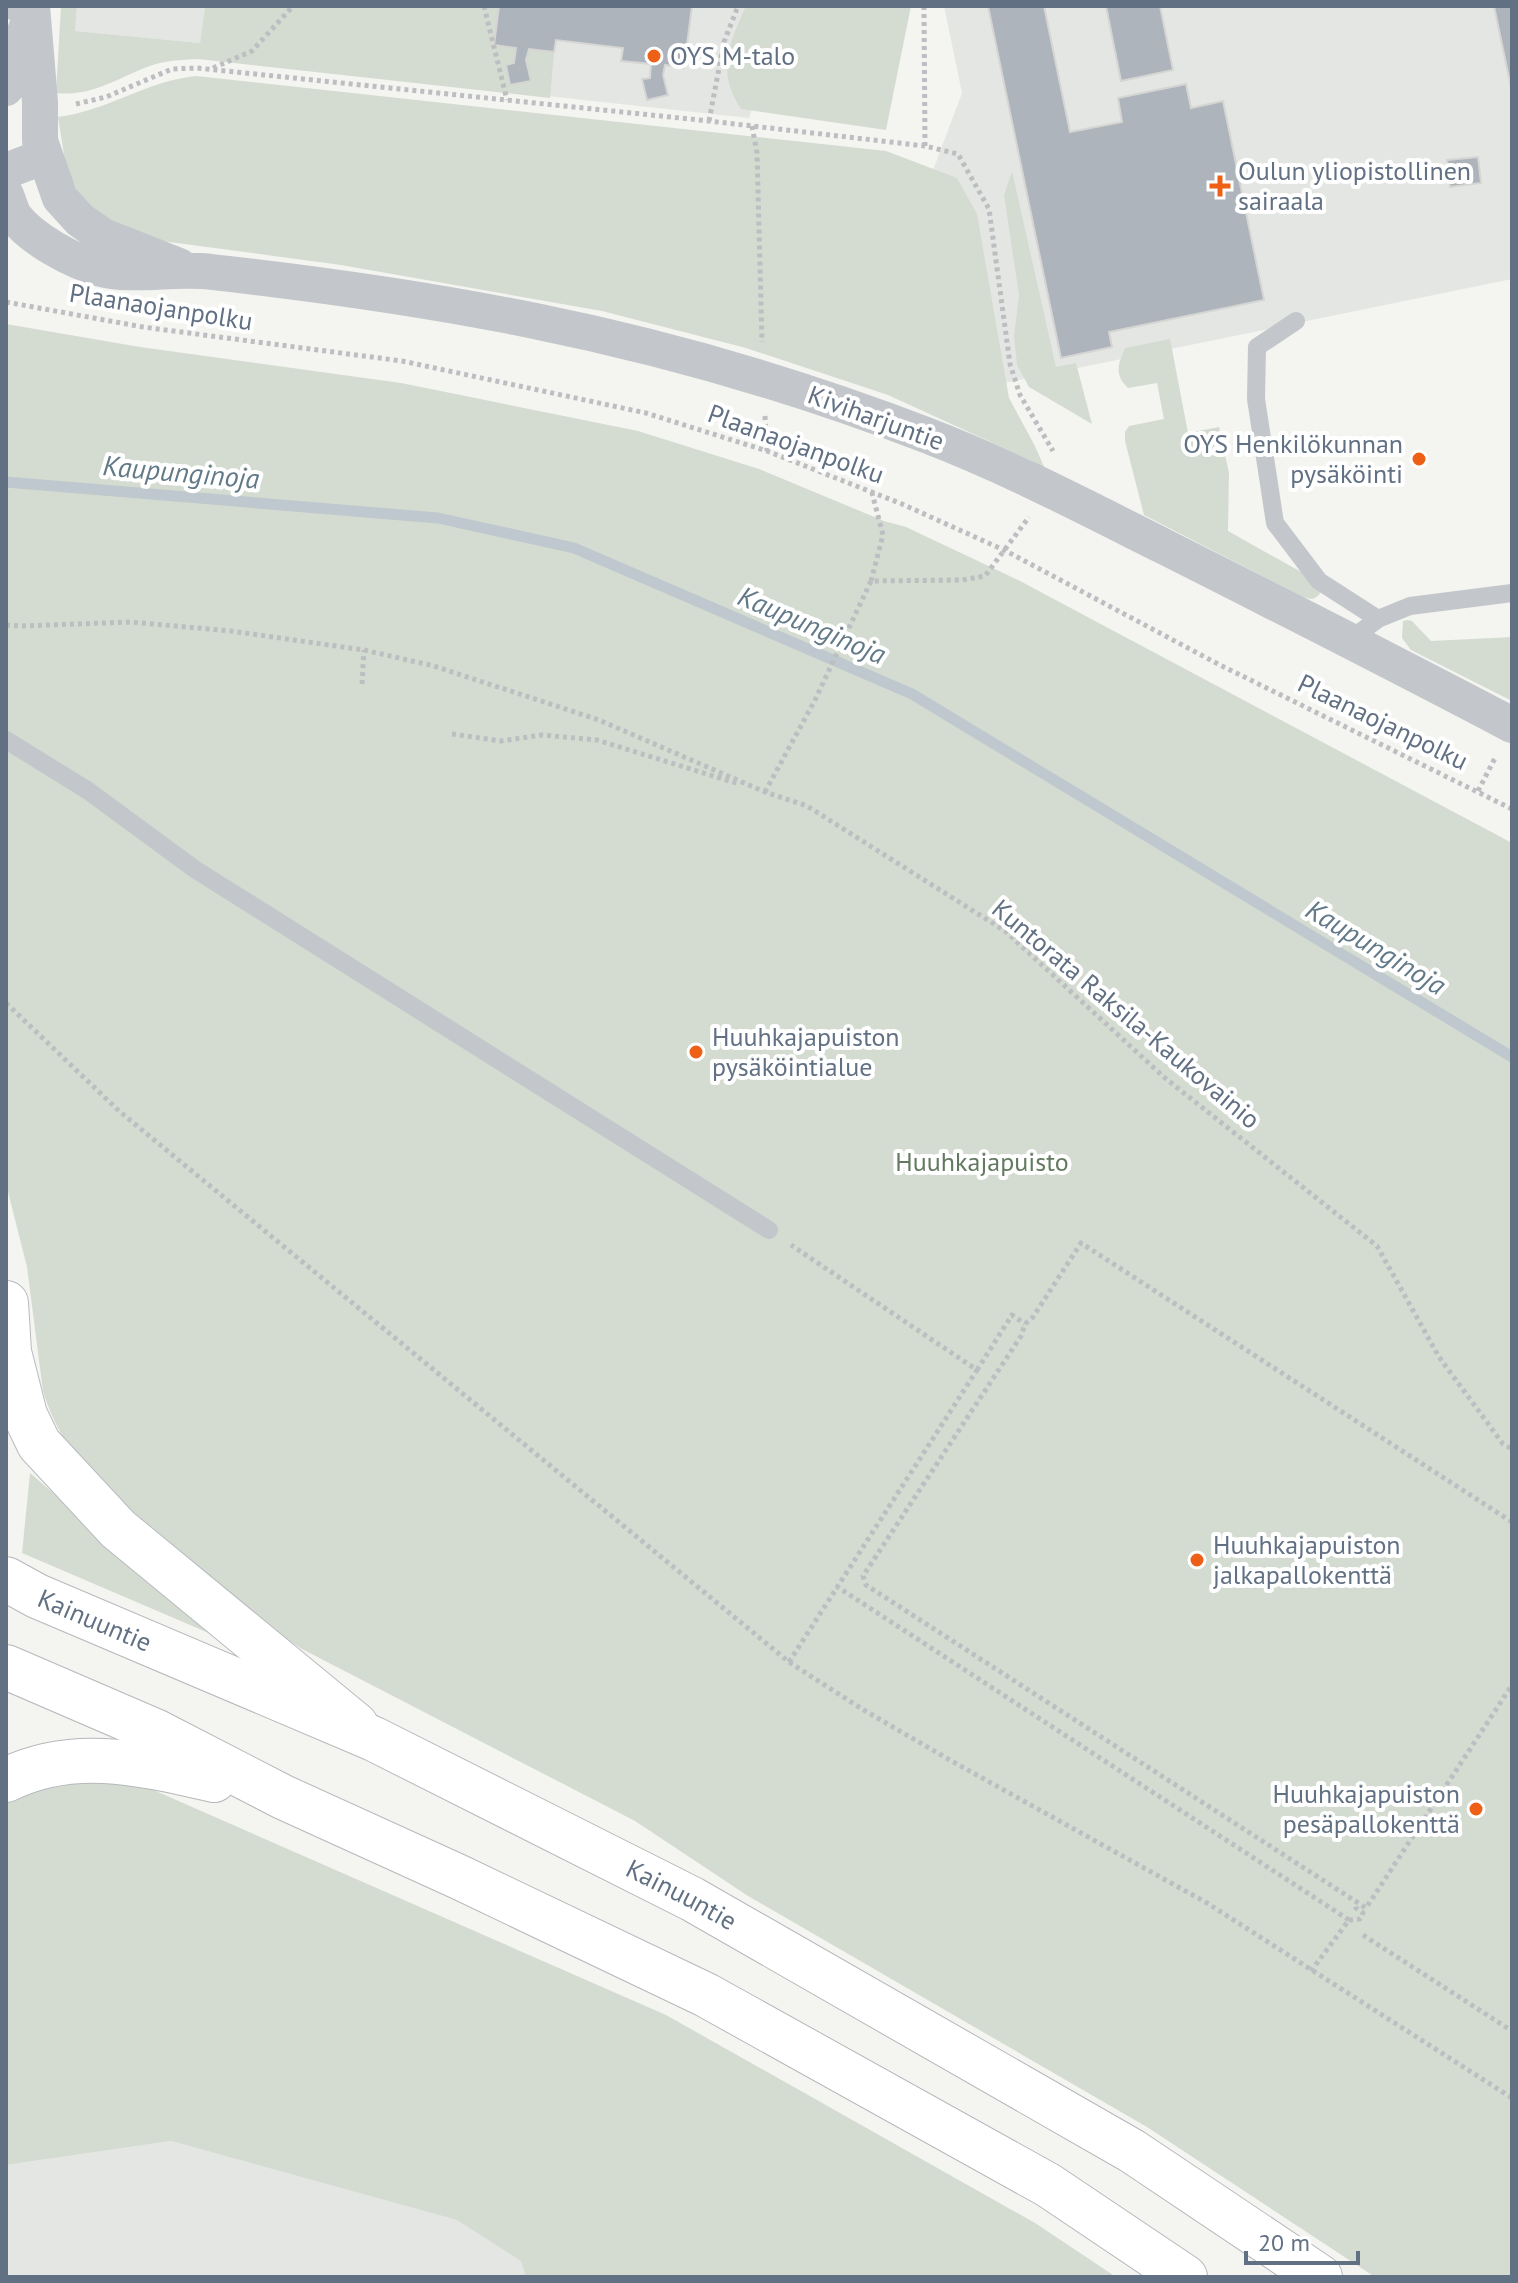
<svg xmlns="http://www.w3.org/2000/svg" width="1518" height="2283" font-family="'PT Sans',sans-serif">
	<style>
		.built { fill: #e4e6e3 }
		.green { fill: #d4dcd1 }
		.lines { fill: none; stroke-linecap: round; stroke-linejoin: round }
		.stream { stroke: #bfc8ce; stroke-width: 11 }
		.building { fill: #aeb4bb; stroke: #d5d5d3; stroke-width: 2 }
		.secondary-casing { stroke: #b8bbc0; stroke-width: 46 }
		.highway-casing { stroke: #b5b8bc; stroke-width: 46 }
		.path { stroke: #bdbec1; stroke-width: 5; stroke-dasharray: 4 4; stroke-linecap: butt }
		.lane { stroke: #c3c6ca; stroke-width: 18 }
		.street { stroke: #c3c6ca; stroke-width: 36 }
		.secondary { stroke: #fff; stroke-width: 44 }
		.highway { stroke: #fff; stroke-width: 44 }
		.poi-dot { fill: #ee6016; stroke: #fff; stroke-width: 3 }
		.labels { text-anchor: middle; stroke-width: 8; stroke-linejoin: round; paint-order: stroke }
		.poi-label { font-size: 26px; fill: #617083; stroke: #fff; text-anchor: start }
		.street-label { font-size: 26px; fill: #617083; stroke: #fff }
		.park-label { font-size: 26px; fill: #637a60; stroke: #fff }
		.water-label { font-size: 28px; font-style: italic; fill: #627a88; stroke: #fff }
	</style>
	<rect width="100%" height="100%" fill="#f4f4f0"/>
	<path class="built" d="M 77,6 L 205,6 L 200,43 L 75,31 Z
		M 485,6 L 786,6 L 749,118 L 474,88 Z
		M 944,6 L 1512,6 L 1512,279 L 960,392 L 864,355 L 962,93 Z
		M 171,2141 L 664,2277 L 6,2277 L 6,2165 Z"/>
	<path class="green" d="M 61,6 L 77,6 L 75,31 L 200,43 L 205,6 L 499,6 L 495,45 L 516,48 L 514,63 L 506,65 L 510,85 L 531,81 L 526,60 L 529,49 L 554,52 L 550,98 L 198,59 C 181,60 164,60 147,67 C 116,79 91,97 56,93 Z
		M 746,6 L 911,6 L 886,130 L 741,109 C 716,71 729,44 746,6 Z
		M 196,76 L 886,151 L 957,178 L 977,214 L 1009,398 L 1035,446 L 1045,469 L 1032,461 L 888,395 L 746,348 L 602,311 L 341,265 L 132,237 L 100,217 L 77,191 L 66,167 L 58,117 C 110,110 146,81 196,76 Z
		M 1012,171 L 1056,367 L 1076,363 L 1092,424 L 1029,387 L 1017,365 L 1014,337 L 1019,295 L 1004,195 Z
		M 6,324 L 140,347 L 401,383 L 638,431 L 759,469 L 884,521 L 906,527 L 1020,581 L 1512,843 L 1512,2277 L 1375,2277 L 1147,2127 L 748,1896 L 635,1821 L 302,1649 L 254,1618 L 90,1477 C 69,1450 53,1424 43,1391 L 27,1267 L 6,1184 Z
		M 1170,339 L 1188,433 L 1219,427 L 1229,473 L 1228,531 L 1319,582 L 1321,592 C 1315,600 1312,600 1303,597 L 1144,515 L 1125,441 L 1125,432 L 1129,426 L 1164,419 L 1157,383 L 1128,388 C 1114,375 1118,364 1125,348 Z
		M 1407,620 L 1412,621 L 1431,641 L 1512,637 L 1512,701 L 1411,650 L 1402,638 L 1403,621 Z
		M 30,1473 L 209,1628 L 211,1634 L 22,1553 Z
		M 69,1777 L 142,1785 L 666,2015 L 1035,2223 L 1116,2277 L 526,2277 L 521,2261 L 457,2220 L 171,2141 L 6,2165 L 6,1804 L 35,1786 Z"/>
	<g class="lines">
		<path class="stream" d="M 6,482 L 438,518 L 574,548 L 912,694 L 1512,1057"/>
	</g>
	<path class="building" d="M 499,6 L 692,6 L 684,68 L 665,65 L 663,75 L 668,95 L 647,100 L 642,79 L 650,78 L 651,64 L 621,61 L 623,48 L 556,40 L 554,52 L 529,49 L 526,60 L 531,81 L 510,85 L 506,65 L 514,63 L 516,48 L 494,45 Z
		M 988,6 L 1044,6 L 1070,132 L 1122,122 L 1118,98 L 1186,84 L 1191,108 L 1223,101 L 1264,300 L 1109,332 L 1112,347 L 1061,358 Z
		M 1106,6 L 1160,6 L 1173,70 L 1121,81 Z
		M 1494,6 L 1512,6 L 1512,92 Z
		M 1478,157 L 1481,183 L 1450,187 L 1447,160 Z"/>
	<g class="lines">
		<defs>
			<path id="secondary" d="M 6,1303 L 11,1384
				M 10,1356 L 25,1415 L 39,1444 L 118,1529 L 356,1725"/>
			<g id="highway">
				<path id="s1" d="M 6,1579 L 37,1596 L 374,1739 L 692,1899 L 1132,2151 L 1320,2277"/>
				<path d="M 6,1667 L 157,1732 L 283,1797 L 459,1877 L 706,1995 L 1048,2185 L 1185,2277"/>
				<path d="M 6,1780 C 74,1746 143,1764 214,1780"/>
			</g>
		</defs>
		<use href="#secondary" class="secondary-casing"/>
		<use href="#highway" class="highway-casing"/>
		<path class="path" d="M 484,6 L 507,100
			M 924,6 L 925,146 L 958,154 L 989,209 L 1010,364 L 1020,395 L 1053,451
			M 213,68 L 252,51 L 293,6
			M 76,104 L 106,97 L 172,69 L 197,68 L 709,121 L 925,146
			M 709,121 L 724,42 L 738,6
			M 752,126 L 757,153 L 762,342
			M 6,302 L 143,327 L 402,361 L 646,413 L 767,451 L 902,504 L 1006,551 L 1218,664 L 1512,809
			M 765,416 L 767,451
			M 871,581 L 883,535 L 872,493
			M 6,625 L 21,626 L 131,622 L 231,631 L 364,650 L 434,666 L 599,720 L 765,792 L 807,806 L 1005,931 L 1165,1078 L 1377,1246 L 1439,1357 L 1503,1444 L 1512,1449
			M 362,684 L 364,650
			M 452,734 L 501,741 L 542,735 L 597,740 L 739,784
			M 1478,791 L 1495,758
			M 765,792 L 815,700 L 871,581 L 962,580 L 985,576 L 1029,517
			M 6,1003 L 119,1111 L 789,1662 L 862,1709 L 948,1759 L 1207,1903 L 1512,2098
			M 977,1370 L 1012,1315 L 1025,1324
			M 1512,1522 L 1081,1243 L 1033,1317 L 1025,1324 L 1021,1336 L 863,1576 L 866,1585 L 1366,1908 L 1512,1685
			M 836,1586 L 1349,1920 L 1311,1971
			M 789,1662 L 977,1370 L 791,1245
			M 1349,1920 L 1360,1919 L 1363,1913 L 1356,1908 L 1355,1903
			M 1363,1935 L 1512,2031"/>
		<path class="lane" d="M 6,10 L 31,13
			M 1296,321 L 1257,347 L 1256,399 L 1275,523 L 1319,581 L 1378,619
			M 1350,640 L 1378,619 L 1410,606 L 1512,593
			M 6,740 L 87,790 L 196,870 L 769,1230"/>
		<path class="street" d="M 32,6 L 40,102 L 40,141 L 60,198 L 80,220 L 103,236 L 179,266
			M 6,88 L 27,26
			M 6,171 L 45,156
			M 6,195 C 9,202 11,211 15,217 C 32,239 72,261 98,268 C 135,278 173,267 212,272 C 320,284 427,299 535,321 C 668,348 799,386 926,435 C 1007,466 1085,507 1163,546 C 1280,605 1396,664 1512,725"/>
		<use href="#secondary" class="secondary"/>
		<use href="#highway" class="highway"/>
	</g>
	<g class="poi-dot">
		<circle cx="654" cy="56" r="8"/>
		<path d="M1216 174h8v8h8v8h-8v8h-8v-8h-8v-8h8z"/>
		<circle cx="1419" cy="459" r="8"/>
		<circle cx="696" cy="1052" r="8"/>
		<circle cx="1197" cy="1560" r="8"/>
		<circle cx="1476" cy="1809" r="8"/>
	</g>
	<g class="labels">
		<g class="poi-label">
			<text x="670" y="65">OYS M-talo</text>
			<text x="1238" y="180">Oulun yliopistollinen<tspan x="1238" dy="30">sairaala</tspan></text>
			<text x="1403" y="453" text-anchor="end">OYS Henkilökunnan<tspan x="1403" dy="30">pysäköinti</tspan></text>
			<text x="712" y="1046">Huuhkajapuiston<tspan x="712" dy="30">pysäköintialue</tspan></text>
			<text x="1213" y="1554">Huuhkajapuiston<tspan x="1213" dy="30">jalkapallokenttä</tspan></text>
			<text x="1460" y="1803" text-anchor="end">Huuhkajapuiston<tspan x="1460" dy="30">pesäpallokenttä</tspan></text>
		</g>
		<g class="street-label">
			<text transform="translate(161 307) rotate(9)" y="9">Plaanaojanpolku</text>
			<text transform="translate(876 418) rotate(20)" y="9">Kiviharjuntie</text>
			<text transform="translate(796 444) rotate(20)" y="9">Plaanaojanpolku</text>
			<text transform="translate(1383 722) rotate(26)" y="9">Plaanaojanpolku</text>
			<text transform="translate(1126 1014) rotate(40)" y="9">Kuntorata Raksila-Kaukovainio</text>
			<text dy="9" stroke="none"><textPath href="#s1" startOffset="98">Kainuuntie</textPath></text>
			<text dy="9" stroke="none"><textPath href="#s1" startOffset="746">Kainuuntie</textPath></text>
		</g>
		<g class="park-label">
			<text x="982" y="1171">Huuhkajapuisto</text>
		</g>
		<g class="water-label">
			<text transform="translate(181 472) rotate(5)" y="10">Kaupunginoja</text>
			<text transform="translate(812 625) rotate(23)" y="10">Kaupunginoja</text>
			<text transform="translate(1376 947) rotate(31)" y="10">Kaupunginoja</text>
		</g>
	</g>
	<rect width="1518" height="2283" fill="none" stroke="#617083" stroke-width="16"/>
	<path d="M1246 2251v12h112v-12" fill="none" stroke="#617083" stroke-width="4"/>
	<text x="1258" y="2251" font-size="24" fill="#617083" stroke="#ffffff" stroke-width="6" paint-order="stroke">20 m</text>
</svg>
